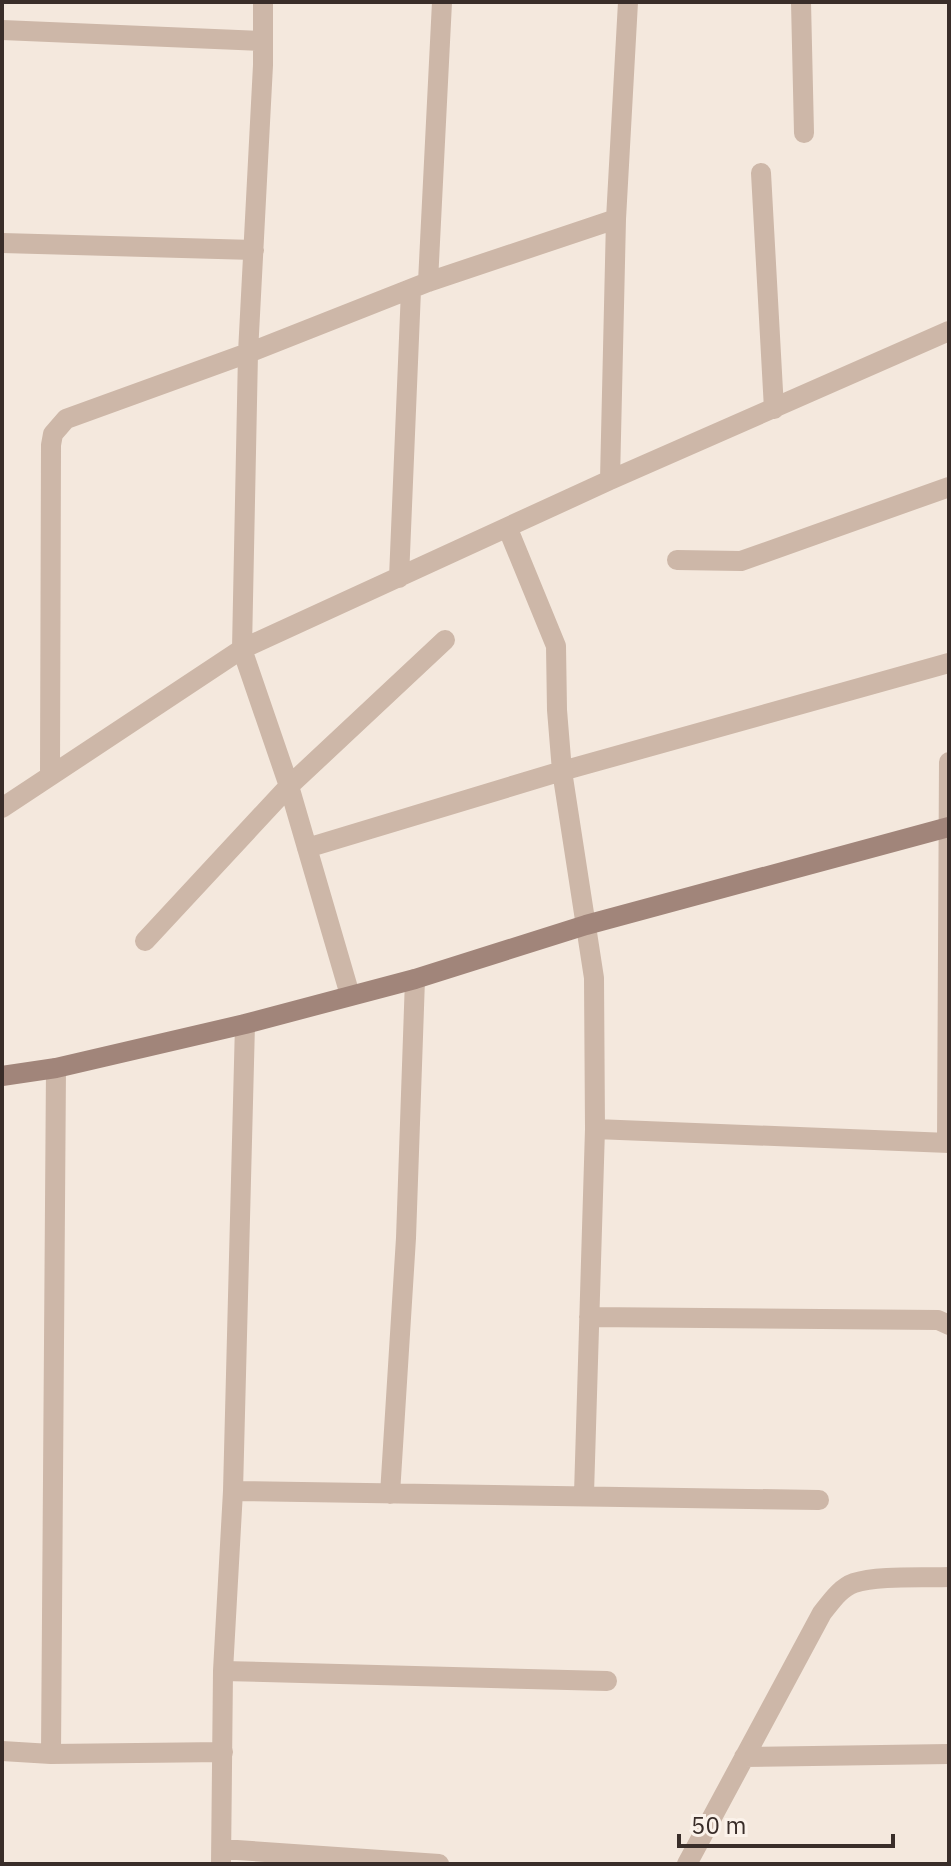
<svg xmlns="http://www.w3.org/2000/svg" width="951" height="1866" font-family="'IBM Plex Sans',sans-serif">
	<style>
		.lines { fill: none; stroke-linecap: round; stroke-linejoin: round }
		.street { stroke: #cdb7a8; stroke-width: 20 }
		.secondary { stroke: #a1857a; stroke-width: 20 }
	</style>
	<rect width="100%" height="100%" fill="#f4e8dd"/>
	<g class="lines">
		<path class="street" d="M 263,2 L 263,65 L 248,353 L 242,649 L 289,786 L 350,995
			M 801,2 L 804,133
			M 2,30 L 262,41
			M 761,173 L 774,409
			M 2,243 L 254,250
			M 428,282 L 442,2
			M 610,480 L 616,219 L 628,2
			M 508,529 L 556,646 L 557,710 L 562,771 L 594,978 L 595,1129 L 584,1494
			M 677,560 L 741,561 L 949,487
			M 399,578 L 411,290
			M 50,774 L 51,445 L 53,434 L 66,419 L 248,353 L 428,282 L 616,219
			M 2,808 L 242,649 L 610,480 L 949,331
			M 307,848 L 562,771 L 949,663
			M 145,941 L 289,786 L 445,640
			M 595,1129 L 949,1143
			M 947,1143 L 949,762
			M 589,1317 L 938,1320 L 949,1325
			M 233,1491 L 819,1500
			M 390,1494 L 406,1238 L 415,979
			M 223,1671 L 607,1681
			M 2,1751 L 51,1754 L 223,1752
			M 51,1754 L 56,1068
			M 744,1757 L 949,1754
			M 222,1849 L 439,1864
			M 221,1864 L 223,1671 L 233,1491 L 245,1024
			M 687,1864 L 822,1613 C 831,1602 840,1588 854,1583 C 877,1575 924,1578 949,1577"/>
		<path class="secondary" d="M 2,1076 L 56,1068 L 245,1024 L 415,979 L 586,925 L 949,827"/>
	</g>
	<rect width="951" height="1866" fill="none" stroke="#392d29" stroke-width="8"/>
	<path d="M679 1834v12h214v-12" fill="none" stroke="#392d29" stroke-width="4"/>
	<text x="691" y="1834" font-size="24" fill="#392d29" stroke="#fbf2ea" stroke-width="6" paint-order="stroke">50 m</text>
</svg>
